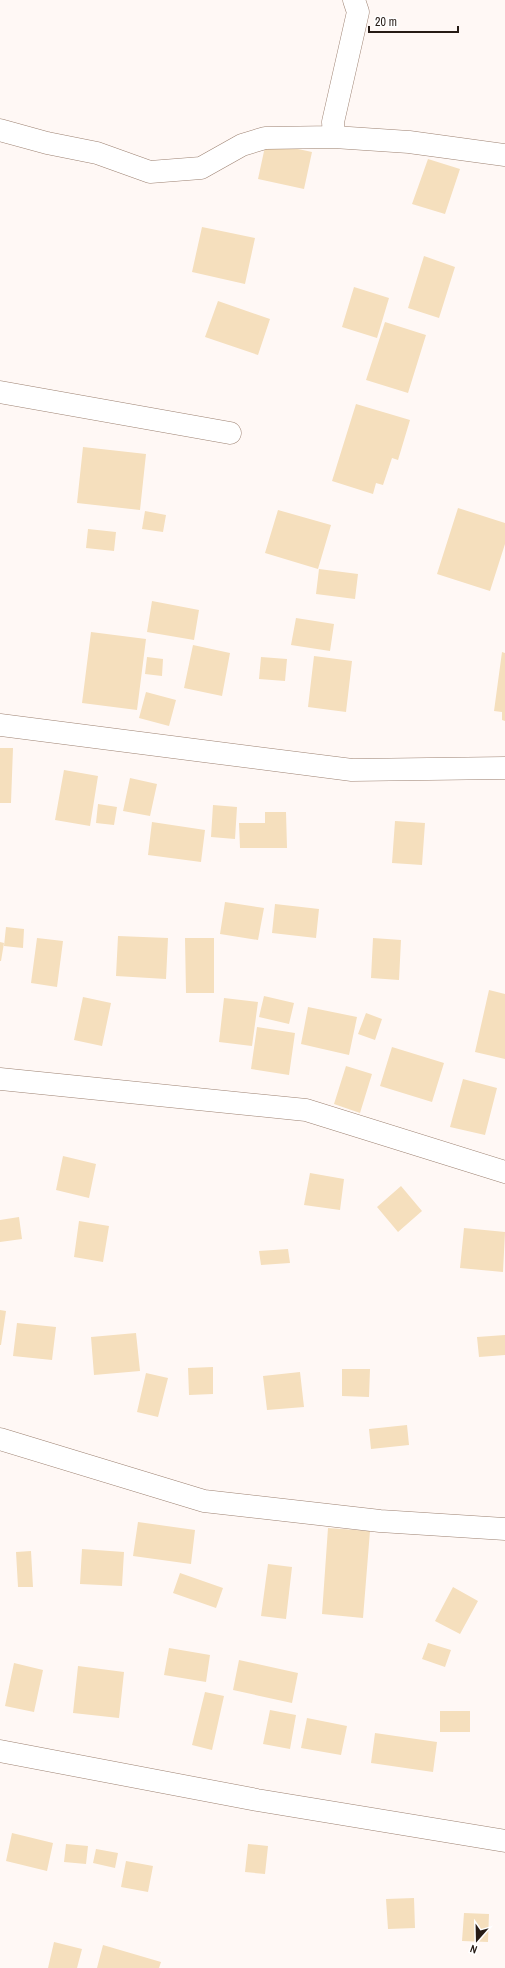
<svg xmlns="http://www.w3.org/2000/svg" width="505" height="1968" font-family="'Archivo Narrow',sans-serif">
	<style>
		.building { fill: #f5dfbd }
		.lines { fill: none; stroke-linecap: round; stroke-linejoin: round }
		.street-casing { stroke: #9d8272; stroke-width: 23 }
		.street { stroke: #fff; stroke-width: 22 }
	</style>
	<rect width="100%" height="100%" fill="#fff8f5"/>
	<path class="building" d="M 266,142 L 312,152 L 304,189 L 258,179 Z
		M 428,159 L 460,169 L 445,214 L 412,204 Z
		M 202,227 L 255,238 L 245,284 L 192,272 Z
		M 424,256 L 455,267 L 439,318 L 408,308 Z
		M 354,287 L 389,298 L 377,338 L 342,327 Z
		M 218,301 L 270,319 L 258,355 L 205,337 Z
		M 385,322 L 426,335 L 408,393 L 366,380 Z
		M 356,404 L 410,420 L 398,460 L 392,458 L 383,485 L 376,483 L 373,494 L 332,481 Z
		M 83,447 L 146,454 L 140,510 L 77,503 Z
		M 458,508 L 505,523 L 505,544 L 490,591 L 437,574 Z
		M 278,510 L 331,525 L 318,569 L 265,553 Z
		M 145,511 L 166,515 L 163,532 L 142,529 Z
		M 88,529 L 116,532 L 114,551 L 86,548 Z
		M 319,569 L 358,574 L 355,599 L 316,594 Z
		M 152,601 L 199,610 L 194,640 L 147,632 Z
		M 296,618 L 334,624 L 330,651 L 291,645 Z
		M 91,632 L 146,639 L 137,710 L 82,703 Z
		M 193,645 L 230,653 L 222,696 L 184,688 Z
		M 502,652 L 505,653 L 505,721 L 502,720 L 502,712 L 494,711 Z
		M 314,656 L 352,661 L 346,712 L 308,707 Z
		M 147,657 L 163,659 L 162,676 L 145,674 Z
		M 261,657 L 287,659 L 285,681 L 259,679 Z
		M 146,692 L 176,700 L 169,726 L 139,718 Z
		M 0,748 L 13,748 L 11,803 L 0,803 Z
		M 64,770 L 98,776 L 90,826 L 55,820 Z
		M 130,778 L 157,784 L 150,816 L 123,811 Z
		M 98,804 L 117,807 L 114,825 L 96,823 Z
		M 213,805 L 237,807 L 235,839 L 211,837 Z
		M 265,812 L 286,812 L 287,848 L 240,848 L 239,823 L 265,823 Z
		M 395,821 L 425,823 L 422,865 L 392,863 Z
		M 152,822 L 205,830 L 201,862 L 148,855 Z
		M 225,902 L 264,908 L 258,940 L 220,934 Z
		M 275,904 L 319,909 L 316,938 L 272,933 Z
		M 6,927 L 24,929 L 23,948 L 4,946 Z
		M 118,936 L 168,938 L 166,979 L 116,976 Z
		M 37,938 L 63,941 L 57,987 L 31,983 Z
		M 185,938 L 214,938 L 214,993 L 186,993 Z
		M 373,938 L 401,940 L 399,980 L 371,978 Z
		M 0,942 L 4,943 L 1,961 L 0,961 Z
		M 489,990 L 505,994 L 505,1059 L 475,1052 Z
		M 264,996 L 294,1003 L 289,1024 L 259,1017 Z
		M 83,997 L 111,1003 L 102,1046 L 74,1040 Z
		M 224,998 L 258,1002 L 252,1046 L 219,1042 Z
		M 308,1007 L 357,1017 L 349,1055 L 301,1044 Z
		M 366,1013 L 382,1019 L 375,1040 L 358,1034 Z
		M 257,1027 L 295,1033 L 289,1075 L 251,1069 Z
		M 392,1047 L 444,1063 L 432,1102 L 380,1086 Z
		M 346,1066 L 372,1074 L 360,1113 L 334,1104 Z
		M 463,1079 L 497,1088 L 485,1135 L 450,1127 Z
		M 63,1156 L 96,1164 L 89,1198 L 56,1190 Z
		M 310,1173 L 344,1179 L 340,1210 L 304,1205 Z
		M 401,1186 L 422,1211 L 398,1232 L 377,1207 Z
		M 19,1217 L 22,1239 L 0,1242 L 0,1220 Z
		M 79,1221 L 109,1226 L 103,1262 L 74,1257 Z
		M 464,1228 L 505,1232 L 503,1272 L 460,1268 Z
		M 288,1249 L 290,1263 L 261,1265 L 259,1251 Z
		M 0,1310 L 6,1311 L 1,1345 L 0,1345 Z
		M 17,1323 L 56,1327 L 52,1360 L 13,1356 Z
		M 136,1333 L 140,1371 L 94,1375 L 91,1337 Z
		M 505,1335 L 505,1355 L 479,1357 L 477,1337 Z
		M 213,1367 L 213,1394 L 189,1395 L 188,1368 Z
		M 342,1369 L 370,1369 L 369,1397 L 342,1396 Z
		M 300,1372 L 304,1407 L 267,1410 L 263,1376 Z
		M 146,1373 L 168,1378 L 158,1417 L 137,1412 Z
		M 407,1425 L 409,1445 L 371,1449 L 369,1429 Z
		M 138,1522 L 195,1530 L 191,1564 L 133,1556 Z
		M 328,1528 L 370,1531 L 363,1618 L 322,1614 Z
		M 82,1549 L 124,1552 L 122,1586 L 80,1584 Z
		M 31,1551 L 33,1587 L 18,1587 L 16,1552 Z
		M 268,1564 L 292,1567 L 286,1619 L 261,1616 Z
		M 180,1573 L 223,1588 L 216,1608 L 173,1593 Z
		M 453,1587 L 478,1601 L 460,1634 L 435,1621 Z
		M 428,1643 L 451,1650 L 445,1667 L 422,1659 Z
		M 169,1648 L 210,1655 L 206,1682 L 164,1675 Z
		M 239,1660 L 298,1673 L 292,1703 L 233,1690 Z
		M 14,1663 L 43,1670 L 34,1712 L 5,1706 Z
		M 78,1666 L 124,1672 L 119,1718 L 73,1713 Z
		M 205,1692 L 224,1696 L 212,1750 L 192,1745 Z
		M 270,1710 L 296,1715 L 290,1749 L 263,1744 Z
		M 440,1711 L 470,1711 L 470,1732 L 440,1732 Z
		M 307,1718 L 347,1726 L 341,1755 L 301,1748 Z
		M 375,1733 L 437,1742 L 433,1772 L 371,1763 Z
		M 12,1833 L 53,1843 L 47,1871 L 6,1861 Z
		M 66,1844 L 88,1846 L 86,1864 L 64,1862 Z
		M 248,1844 L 268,1846 L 265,1874 L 245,1872 Z
		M 96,1849 L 118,1853 L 115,1868 L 93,1863 Z
		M 126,1861 L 153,1866 L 148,1892 L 121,1887 Z
		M 414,1898 L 415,1928 L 388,1929 L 386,1899 Z
		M 464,1913 L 489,1914 L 488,1942 L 462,1941 Z
		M 54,1942 L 82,1949 L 77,1968 L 48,1968 Z
		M 103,1945 L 161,1962 L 159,1968 L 97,1968 Z"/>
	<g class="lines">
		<defs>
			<path id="street" d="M 0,130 L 47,143 L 97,153 L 150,172 L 201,168 L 242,145 L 265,138 L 334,137 L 409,142 L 505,155
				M 334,137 L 333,122 L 358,12 L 354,0
				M 0,392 L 230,433
				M 0,725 L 352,770 L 505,768
				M 0,1079 L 306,1110 L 505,1172
				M 0,1439 L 204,1501 L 380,1521 L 505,1529
				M 0,1751 L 257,1800 L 505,1841"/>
		</defs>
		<use href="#street" class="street-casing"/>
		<use href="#street" class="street"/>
	</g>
	<g transform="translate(477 1940) rotate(200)" stroke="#ffffff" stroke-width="3" paint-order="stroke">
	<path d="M0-3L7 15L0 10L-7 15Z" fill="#261b15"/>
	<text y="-6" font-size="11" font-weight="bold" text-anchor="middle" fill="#261b15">N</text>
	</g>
	<path d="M369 26v6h89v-6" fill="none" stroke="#261b15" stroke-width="2"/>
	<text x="375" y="26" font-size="12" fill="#261b15" stroke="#ffffff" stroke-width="3" paint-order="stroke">20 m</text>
</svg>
